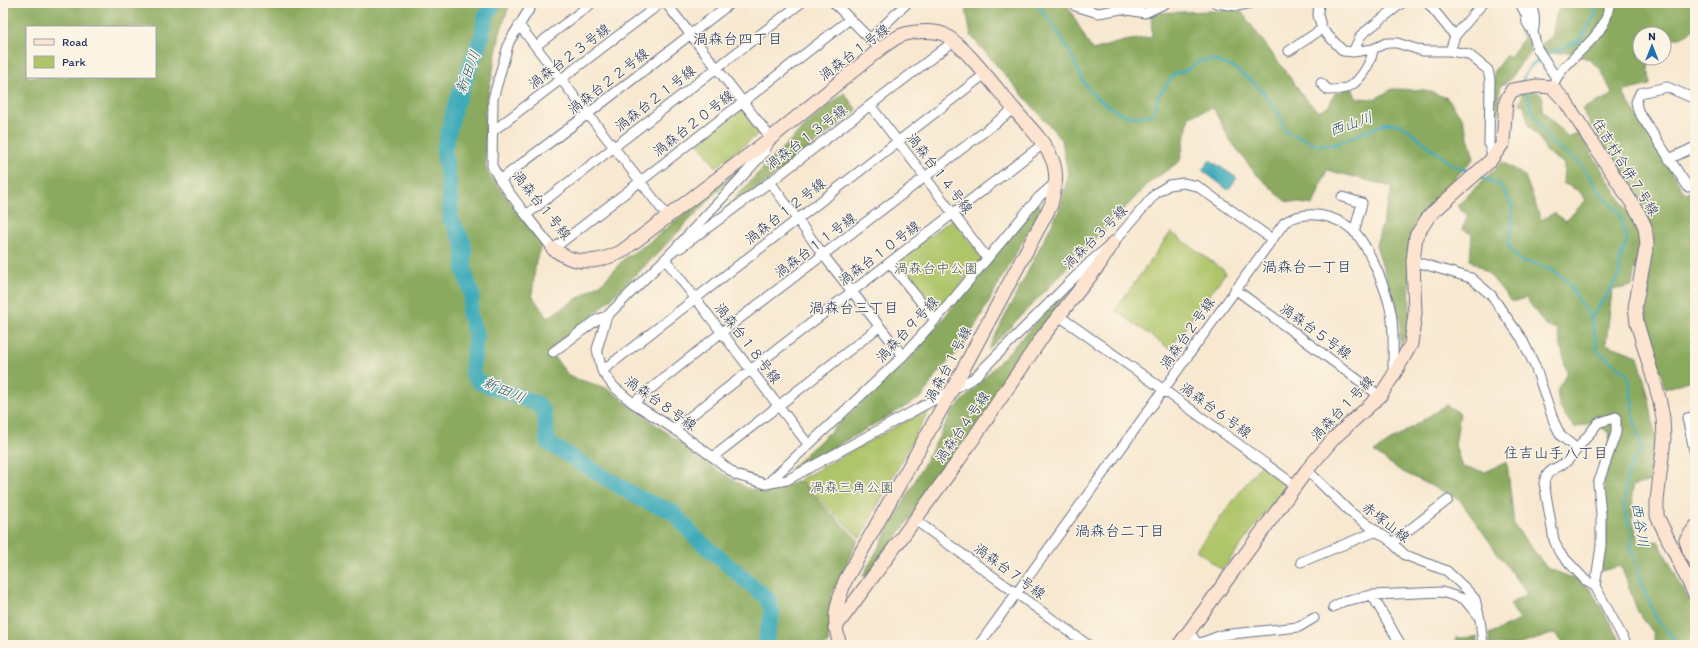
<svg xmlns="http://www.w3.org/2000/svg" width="1698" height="648" font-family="Itim,'Klee One',sans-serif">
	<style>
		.green { fill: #afc56a; stroke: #657a64 }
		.forest { fill: #8baa5e; stroke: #536c5e; fill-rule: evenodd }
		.water { fill: #3cabb9; stroke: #2c6d8c }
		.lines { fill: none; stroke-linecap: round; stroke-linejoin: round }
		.stream { stroke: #3cabb9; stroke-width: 2.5 }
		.river { stroke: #3cabb9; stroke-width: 16 }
		.street-casing { stroke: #687086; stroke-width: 11 }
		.secondary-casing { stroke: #687086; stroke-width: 15 }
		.street { stroke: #fff; stroke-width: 9 }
		.secondary { stroke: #fde4d1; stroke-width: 13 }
		.labels { text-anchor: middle; stroke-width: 3; stroke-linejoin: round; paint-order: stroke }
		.street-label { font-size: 14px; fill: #1b2f5e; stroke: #fcf5e5 }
		.park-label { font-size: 14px; fill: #405461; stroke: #fcf5e5 }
		.neighbourhood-label { font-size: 15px; fill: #1b2f5e; stroke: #fcf5e5 }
		.water-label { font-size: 15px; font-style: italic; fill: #275a7e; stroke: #fcf5e5 }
	</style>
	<rect width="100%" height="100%" fill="#fcf5e5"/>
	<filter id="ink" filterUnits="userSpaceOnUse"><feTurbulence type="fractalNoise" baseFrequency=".025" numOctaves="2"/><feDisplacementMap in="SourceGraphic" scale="8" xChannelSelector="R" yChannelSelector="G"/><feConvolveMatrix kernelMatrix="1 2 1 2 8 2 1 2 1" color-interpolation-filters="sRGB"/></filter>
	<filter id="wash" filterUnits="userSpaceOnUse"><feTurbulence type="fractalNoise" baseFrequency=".012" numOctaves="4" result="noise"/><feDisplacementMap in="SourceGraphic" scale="16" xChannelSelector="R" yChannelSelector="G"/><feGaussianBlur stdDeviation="0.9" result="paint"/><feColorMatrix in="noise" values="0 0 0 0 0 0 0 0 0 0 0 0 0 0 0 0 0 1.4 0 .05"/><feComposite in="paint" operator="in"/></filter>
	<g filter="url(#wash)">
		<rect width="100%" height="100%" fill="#f8e8d0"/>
		<path class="green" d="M 739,111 L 743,111 L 758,129 L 757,135 L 716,167 L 698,143 Z
			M 952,219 L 983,258 L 936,314 L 895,263 Z
			M 1171,232 L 1226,272 L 1170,349 L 1115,310 Z
			M 930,408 L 860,538 L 799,480 Z
			M 1261,464 L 1287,484 L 1222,570 L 1196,550 Z"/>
		<path class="forest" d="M 3,3 L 510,3 L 500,33 L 485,111 L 486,170 L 542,244 L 536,260 L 532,295 L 547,318 L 603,282 L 625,258 L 647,244 L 738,170 L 653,258 L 595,314 L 549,351 L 570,377 L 604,387 L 612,392 L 715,469 L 747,488 L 766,493 L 799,481 L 858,540 L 832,593 L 828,645 L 3,645 ZM 27,27 L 155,27 L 155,77 L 27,77 Z
			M 960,3 L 1066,3 L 1092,50 L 1124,41 L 1152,37 L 1151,13 L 1240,10 L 1305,98 L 1318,111 L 1329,106 L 1335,93 L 1352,88 L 1356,98 L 1375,99 L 1392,89 L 1425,90 L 1447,98 L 1463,119 L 1474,158 L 1415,221 L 1409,246 L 1410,322 L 1407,335 L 1400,344 L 1400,321 L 1376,245 L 1393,187 L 1327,170 L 1313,205 L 1285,201 L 1255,173 L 1230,140 L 1213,108 L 1189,116 L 1180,161 L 1149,183 L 988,350 L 1061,206 L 1068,175 L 1062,140 L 971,36 L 966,9 Z
			M 1562,3 L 1695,3 L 1695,29 L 1679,38 L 1664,41 L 1664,34 L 1640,34 L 1640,58 L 1648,58 L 1650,85 L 1622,92 L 1685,194 L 1695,190 L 1695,217 L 1691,221 L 1690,224 L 1695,233 L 1695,379 L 1665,389 L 1646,317 L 1654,232 L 1582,109 L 1613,95 L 1600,68 L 1588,59 L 1570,52 L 1548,54 L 1541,44 L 1552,37 L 1556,15 Z
			M 1523,26 L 1530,42 L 1530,53 L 1519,65 L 1510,80 L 1500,86 L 1499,111 L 1495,127 L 1494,71 L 1506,55 L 1510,57 L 1524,38 L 1519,32 Z
			M 1531,90 C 1545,94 1543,96 1542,110 L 1568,138 L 1579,133 L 1636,225 L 1640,237 L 1632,286 L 1612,290 L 1606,344 L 1638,356 L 1649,399 L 1655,435 L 1650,481 L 1632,486 L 1633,520 L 1639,543 L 1658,541 L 1695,612 L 1695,645 L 1656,645 L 1653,632 L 1638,612 L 1621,566 L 1601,571 L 1607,520 L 1604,482 L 1610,433 L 1593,422 L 1574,428 L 1560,408 L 1557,391 L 1567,373 L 1557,329 L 1546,326 L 1526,298 L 1512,302 L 1488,273 L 1470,260 L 1472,234 L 1462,229 L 1468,216 L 1457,206 L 1502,162 L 1525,176 L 1541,220 L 1554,213 L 1566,221 L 1586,200 L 1579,191 L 1563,183 L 1564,166 L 1563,163 L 1547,152 L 1539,137 L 1529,127 L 1524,105 L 1519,104 L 1522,96 L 1520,93 Z
			M 844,93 L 857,110 L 707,229 C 750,181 794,132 844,93 Z
			M 1039,202 L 1041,208 L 965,344 L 935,376 L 922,397 L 796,469 L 791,468 L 914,354 Z
			M 1091,265 L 1062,300 L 994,403 L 868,576 L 863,576 L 953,411 Z
			M 1446,405 L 1460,413 L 1455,445 L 1462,467 L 1485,472 L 1507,462 L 1514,525 L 1547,568 L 1583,582 L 1591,590 L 1623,645 L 1563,645 L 1555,633 L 1518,645 L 1490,645 L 1489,634 L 1520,620 L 1510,604 L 1527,594 L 1459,499 L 1401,471 L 1374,452 Z
			M 1477,637 L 1478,645 L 1456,645 L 1456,638 Z"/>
		<path class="water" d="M 1210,160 L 1237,178 L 1228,190 L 1202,170 Z"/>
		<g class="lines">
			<path class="stream" d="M 1036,3 C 1047,17 1058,30 1066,46 C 1074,58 1078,72 1085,84 C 1091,96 1116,113 1129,116 C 1138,118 1145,116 1153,114 L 1158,97 L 1174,74 L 1187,70 L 1198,61 L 1213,60 L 1233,67 L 1252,81 L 1262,91 L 1280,115 L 1285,131 L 1316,144 L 1333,145 L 1387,123 L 1402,125 L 1451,164 L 1472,173
				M 1545,56 L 1580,40 L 1595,16 L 1597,3
				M 1525,84 L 1523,78 L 1529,68 L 1541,58
				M 1526,91 L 1532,110 L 1550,142 L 1581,164 L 1602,195 L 1619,212 L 1627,240 L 1621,257 L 1619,275 L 1591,319
				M 1480,176 L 1500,185 L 1513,207 L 1512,227 L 1508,245 L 1520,261 L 1534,263 L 1554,271 L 1566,280 L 1591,319 L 1598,351 L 1625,372 L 1630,381 L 1633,415 L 1641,445 L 1641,450 L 1630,466 L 1626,485 L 1624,508 L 1632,534 L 1631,547 L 1643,587 L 1657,620 L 1680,645"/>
			<path class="river" d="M 494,3 L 485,18 L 482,36 L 455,106 L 444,151 L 449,183 L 451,219 L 464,244 L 464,269 L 472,296 L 469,314 L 476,335 L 472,373 L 479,382 L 538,404 L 544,413 L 548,443 L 641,499 L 672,511 L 695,537 L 768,599 L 772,614 L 766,638 L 768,645"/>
		</g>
	</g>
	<g filter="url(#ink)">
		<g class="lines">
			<defs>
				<path id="street" d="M 533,3 L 509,42 L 493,99 L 492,166 L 500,180 L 526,215 L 553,249 L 850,19
					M 666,3 L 771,138 L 764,153 L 673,251 L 607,316 L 597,349 L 602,371 L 614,387 L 633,403 L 674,429 L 713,457 L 736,475 L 766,484 L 787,480 L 974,378 L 1091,261 L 1113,243 L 1156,193 L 1169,185 L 1183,183 L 1197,186 L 1272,239
					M 834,3 L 880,49
					M 1073,3 L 1075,6 L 1098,13 L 1122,9 L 1145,13 L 1166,3
					M 1216,3 L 1237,6 L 1252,3
					M 1319,3 L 1318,15 L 1322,29 L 1343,51 L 1353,52 L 1373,49 L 1386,43 L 1397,43 L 1423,51 L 1450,51 L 1468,54 L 1488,70 L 1490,80 L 1489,145 L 1493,157
					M 1428,3 L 1455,36
					M 1520,3 L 1526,15 L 1527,23 L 1533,32 L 1537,48 L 1556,78
					M 1530,3 C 1535,13 1536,21 1533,32
					M 519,25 L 667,216
					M 870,39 L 907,3
					M 536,46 L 592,3
					M 1289,51 L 1322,29
					M 1450,51 L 1455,36 L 1483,3
					M 1353,52 L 1361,35 L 1402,3
					M 1321,83 L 1328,90 C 1335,90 1344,90 1350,86 C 1361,80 1372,61 1373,49
					M 1552,87 C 1563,60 1592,47 1605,21 C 1607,16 1608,9 1610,3
					M 1695,99 L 1667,87 L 1640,93 L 1636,102 L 1638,111 L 1688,187 L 1695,185
					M 870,105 L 987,258
					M 493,131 L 661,3
					M 1669,159 L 1695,147
					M 500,180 L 589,113 L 731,3
					M 770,182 L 824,256 L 903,356
					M 1342,197 L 1362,203 L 1354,232
					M 526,215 L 801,3
					M 680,248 L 770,182 L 954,41
					M 665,259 L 808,444
					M 1413,261 L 1471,278 L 1491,295 L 1522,339 L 1535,366 L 1554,422 L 1561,436 L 1577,449 L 1598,423 L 1616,417 L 1616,433 L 1598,484 L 1601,514 L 1601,546 L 1595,586 L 1627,645
					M 890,263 L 935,320
					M 1235,289 L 1380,396
					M 1059,316 L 1164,390 L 1296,486
					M 553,352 L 598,319 L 607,316
					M 602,371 L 985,74
					M 633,403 L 722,332 L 1014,109
					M 1695,416 L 1687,418 L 1695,454
					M 674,429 L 1043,144
					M 1577,449 C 1574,453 1570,459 1566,462 C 1556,469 1546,470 1544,483 L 1554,540 L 1559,552 L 1586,581 L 1595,586
					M 713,457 L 879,327
					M 1307,470 L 1350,512 L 1388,539 L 1405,555 L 1447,571 L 1466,589 L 1475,599 L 1480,619 L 1483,645
					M 767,484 L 903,356 L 945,309 L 1039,197 L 1056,182
					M 915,520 L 1088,645
					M 1392,543 L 1448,500
					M 1301,562 L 1377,531
					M 1333,607 L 1344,601 L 1372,595
					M 1189,632 L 1198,644 L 1222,635 L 1299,627 L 1314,618
					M 979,645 L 1284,223 C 1296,214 1313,213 1328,217 C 1338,220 1346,224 1354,231 C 1370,248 1390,297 1392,320 C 1394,338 1393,357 1393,375
					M 1401,645 L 1372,595 L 1442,592 L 1464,599 L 1478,616"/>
				<path id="secondary" d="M 553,249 C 558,252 564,256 569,258 C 587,265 605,259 621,252 L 771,138 L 880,49 C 886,45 892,40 898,37 C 907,31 933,30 943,34 C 963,43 998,91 1014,109 C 1026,124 1043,139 1051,157 C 1059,173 1055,188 1051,205 L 952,390 L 845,581 C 836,606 832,619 840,645
					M 1695,527 L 1686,540 L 1689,550 L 1695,562
					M 835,628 L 956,464 L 1043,336 L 1099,265 L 1113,243
					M 1179,645 L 1307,470 L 1334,438 L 1380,396 L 1393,376 L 1411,344 L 1415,313 L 1413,261 L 1416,236 L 1429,216 L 1490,161 L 1503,143 L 1506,101 L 1512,90 L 1537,86 L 1552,87 L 1565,101 L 1639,214 L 1645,227 L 1647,244 L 1635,307 L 1637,323 L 1659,398 L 1663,418 L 1664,439 L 1657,501 L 1657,516 L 1695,595"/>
			</defs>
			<use href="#street" class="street-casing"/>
			<use href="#secondary" class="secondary-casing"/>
			<use href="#street" class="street"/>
			<use href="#secondary" class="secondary"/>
		</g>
	</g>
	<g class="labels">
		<g class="street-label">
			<text transform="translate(854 52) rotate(-37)" y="5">渦森台１号線</text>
			<text transform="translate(569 56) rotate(-37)" y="5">渦森台２３号線</text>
			<text transform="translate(608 81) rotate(-38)" y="5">渦森台２２号線</text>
			<text transform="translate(655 98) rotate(-38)" y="5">渦森台２１号線</text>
			<text transform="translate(693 123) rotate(-38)" y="5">渦森台２０号線</text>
			<text transform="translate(806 137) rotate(-37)" y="5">渦森台１３号線</text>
			<text transform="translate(1626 167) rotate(58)" y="5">住吉村合併７号線</text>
			<text transform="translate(940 173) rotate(52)" y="5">渦森台１４号線</text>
			<text transform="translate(542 205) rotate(51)" y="5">渦森台１号線</text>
			<text transform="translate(785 211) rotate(-38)" y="5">渦森台１２号線</text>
			<text transform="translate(1095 237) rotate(-45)" y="5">渦森台３号線</text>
			<text transform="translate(815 245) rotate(-37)" y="5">渦森台１１号線</text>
			<text transform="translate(879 253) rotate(-37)" y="5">渦森台１０号線</text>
			<text transform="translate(907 329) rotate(-47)" y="5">渦森台９号線</text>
			<text transform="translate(1316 331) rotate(36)" y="5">渦森台５号線</text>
			<text transform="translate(1187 333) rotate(-55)" y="5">渦森台２号線</text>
			<text transform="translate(748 343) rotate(52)" y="5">渦森台１８号線</text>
			<text transform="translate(948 364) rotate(-62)" y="5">渦森台１号線</text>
			<text transform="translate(661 403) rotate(35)" y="5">渦森台８号線</text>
			<text transform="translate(1342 408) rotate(-46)" y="5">渦森台１号線</text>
			<text transform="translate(1216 410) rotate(36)" y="5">渦森台６号線</text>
			<text transform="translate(962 427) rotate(-55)" y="5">渦森台４号線</text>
			<text transform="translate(1386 522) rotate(38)" y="5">赤塚山線</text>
			<text transform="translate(1010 571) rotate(36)" y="5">渦森台７号線</text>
		</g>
		<g class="park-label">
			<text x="936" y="273">渦森台中公園</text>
			<text x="852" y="492">渦森三角公園</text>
		</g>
		<g class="neighbourhood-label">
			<text x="738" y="44">渦森台四丁目</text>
			<text x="1307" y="272">渦森台一丁目</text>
			<text x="854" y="313">渦森台三丁目</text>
			<text x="1556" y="458">住吉山手八丁目</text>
			<text x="1120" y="536">渦森台二丁目</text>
		</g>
		<g class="water-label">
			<text transform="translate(468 72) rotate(-69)" y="5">新田川</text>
			<text transform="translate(1351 124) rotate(-19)" y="5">西山川</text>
			<text transform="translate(504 390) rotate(23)" y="5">新田川</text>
			<text transform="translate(1640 525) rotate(81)" y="5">西谷川</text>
		</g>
	</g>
	<rect width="1698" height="648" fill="none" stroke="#fcf5e5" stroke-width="16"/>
	<rect x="26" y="26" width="130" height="52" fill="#fcf5e5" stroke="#a2a6af"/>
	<rect x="34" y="39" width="20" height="6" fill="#fde4d1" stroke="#a2a6af"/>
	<text x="62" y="46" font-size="12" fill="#1b2f5e">Road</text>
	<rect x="34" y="56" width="20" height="12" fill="#afc56a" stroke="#a2a6af"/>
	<text x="62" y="66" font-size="12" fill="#1b2f5e">Park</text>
	<g transform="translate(1652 46)"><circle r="19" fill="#fcf5e5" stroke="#a2a6af"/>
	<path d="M0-3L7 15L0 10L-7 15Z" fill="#1f6fb2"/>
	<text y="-6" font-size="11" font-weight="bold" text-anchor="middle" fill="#1b2f5e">N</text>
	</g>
</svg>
